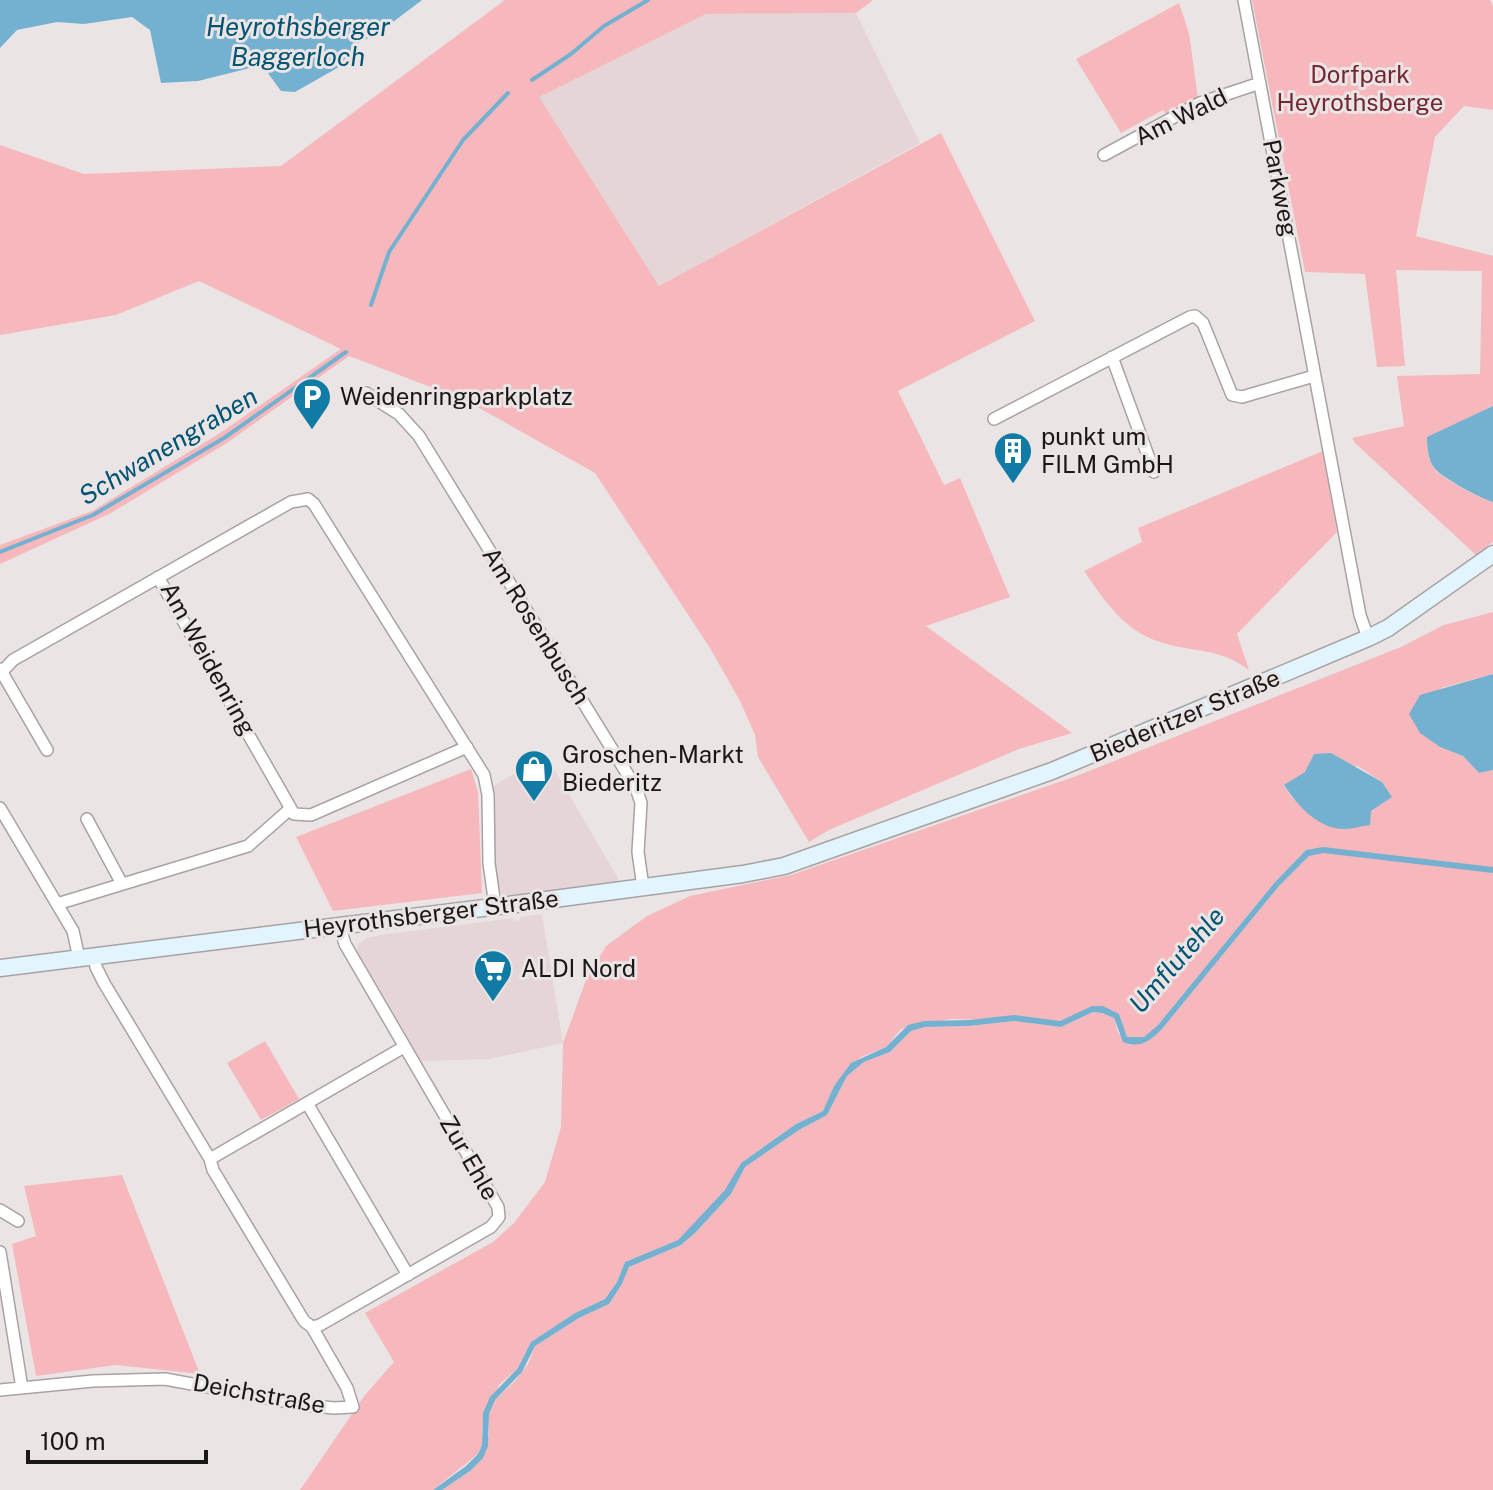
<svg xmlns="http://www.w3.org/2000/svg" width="1493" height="1490" font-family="'Public Sans',sans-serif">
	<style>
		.built { fill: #e5d5d6 }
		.green { fill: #f6b8bc; fill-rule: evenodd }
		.water { fill: #74b1d0 }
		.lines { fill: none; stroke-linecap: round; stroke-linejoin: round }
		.stream { stroke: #74b1d0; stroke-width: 4 }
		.street-casing { stroke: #a8a2a2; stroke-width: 14 }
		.secondary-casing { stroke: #a8a2a2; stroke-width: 19 }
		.street { stroke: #fff; stroke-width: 11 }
		.secondary { stroke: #e2f5ff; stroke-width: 16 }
		.labels { text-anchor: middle; stroke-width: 6; stroke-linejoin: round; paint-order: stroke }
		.park-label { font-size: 24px; fill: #732733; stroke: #ebe4e4 }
		.street-label { font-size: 24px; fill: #191717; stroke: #ebe4e4 }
		.poi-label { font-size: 24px; fill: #191717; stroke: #ebe4e4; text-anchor: start }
		.water-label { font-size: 26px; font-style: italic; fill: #005473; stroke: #ebe4e4 }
	</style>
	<rect width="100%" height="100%" fill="#ebe4e4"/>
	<path class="built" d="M 856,13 L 920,143 L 659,286 L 538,97 L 706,14 Z
		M 546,755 L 620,882 L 503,896 L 498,889 L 495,861 L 493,786 Z
		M 542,914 L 563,1043 L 489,1059 L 421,1061 L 357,950 L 358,944 L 367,938 L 380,935 L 513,918 L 513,921 L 519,920 L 521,917 Z"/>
	<path class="green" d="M 505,0 L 873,0 L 856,13 L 706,14 L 539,97 L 659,286 L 941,133 L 1035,321 L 898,391 L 944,485 L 960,478 L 1010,597 L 926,626 L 1072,733 L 1019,749 L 829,830 L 809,842 L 758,757 L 755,735 L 740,701 L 710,648 L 595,473 L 465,400 L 349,356 L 227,443 L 109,514 L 0,564 L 0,545 L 92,511 L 220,433 L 341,349 L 199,281 L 116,315 L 0,335 L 0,145 L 84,174 L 281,166 Z
		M 1252,0 L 1490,0 L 1493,6 L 1493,110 L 1464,106 L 1435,137 L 1416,236 L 1493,256 L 1493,406 L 1427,438 C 1427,448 1428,462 1435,470 C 1443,479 1481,499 1493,502 L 1493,542 L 1476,555 L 1355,443 L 1352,438 L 1404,426 L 1397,376 L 1480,374 L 1482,271 L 1396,270 L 1405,366 L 1377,367 L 1365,274 L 1305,272 Z
		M 1179,3 L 1189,33 L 1198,99 L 1167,115 L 1163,110 L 1121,133 L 1076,59 Z
		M 1323,451 L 1337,532 L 1237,634 L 1249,670 C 1219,647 1194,653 1160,642 C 1124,631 1105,601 1084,571 L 1142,542 L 1138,528 Z
		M 1493,612 L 1493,674 L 1441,688 L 1440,747 L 1463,756 L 1479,773 L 1493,770 L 1493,1490 L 442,1490 L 470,1471 L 489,1436 L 489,1414 L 495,1400 L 515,1381 L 528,1364 L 535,1346 L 579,1318 L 609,1304 L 622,1284 L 629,1267 L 681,1245 L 695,1233 L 731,1194 L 745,1167 L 799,1130 L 827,1115 L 847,1076 L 864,1062 L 890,1052 L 911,1031 L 925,1027 L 969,1026 L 1014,1021 L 1061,1027 L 1093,1012 L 1102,1013 L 1114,1018 L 1118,1033 L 1130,1045 L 1162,1029 L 1279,886 L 1309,856 L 1306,850 L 1275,882 L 1158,1025 L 1144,1037 L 1127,1037 L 1121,1022 L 1112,1010 L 1078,1013 L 1060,1021 L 951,1019 L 901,1029 L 886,1047 L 861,1057 L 834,1086 L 823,1111 L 796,1124 L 741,1163 L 726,1190 L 678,1240 L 625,1262 L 617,1282 L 605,1299 L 575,1313 L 531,1342 L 518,1368 L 499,1385 L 482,1426 L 482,1445 L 478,1454 L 433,1490 L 300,1490 L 365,1395 L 394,1362 L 365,1313 L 493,1242 L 514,1223 L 545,1182 L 561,1127 L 563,1043 L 586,980 L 606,946 L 647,916 L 690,896 L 791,875 L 1079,775 L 1401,647 L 1444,625 ZM 1358,766 L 1382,782 L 1391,797 L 1371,811 L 1293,799 L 1284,786 L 1305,772 Z
		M 471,769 L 478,792 L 482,893 L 333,911 L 296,837 Z
		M 265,1041 L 299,1099 L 261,1120 L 227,1063 Z
		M 122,1175 L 200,1374 L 116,1365 L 36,1376 L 12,1244 L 36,1236 L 24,1186 Z"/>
	<path class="water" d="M 0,0 L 422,0 L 381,31 L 357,44 L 339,67 L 295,92 L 281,91 L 262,65 L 198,81 L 161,83 L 150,30 L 132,17 L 84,24 L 57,22 L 17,30 L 0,48 Z
		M 1493,406 L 1493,502 C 1481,499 1443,478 1435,469 C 1428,461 1427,447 1427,437 Z
		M 1493,674 L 1493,770 L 1479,773 L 1463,756 L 1440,747 L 1420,733 L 1409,714 L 1420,695 Z
		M 1331,753 L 1382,782 L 1392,797 L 1371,811 L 1370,825 C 1362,826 1352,829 1344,829 C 1318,829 1297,805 1284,785 L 1305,772 L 1314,754 Z
		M 1323,847 L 1493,867 L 1493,873 L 1323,853 L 1309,856 L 1279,886 L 1162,1029 C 1150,1041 1140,1049 1123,1042 L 1114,1018 L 1102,1013 L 1093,1012 L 1061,1027 L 1014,1021 L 969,1026 L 925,1027 L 911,1031 L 890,1052 L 864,1062 L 847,1076 L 827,1115 L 799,1130 L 745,1167 L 731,1194 L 695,1233 L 681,1245 L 629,1267 L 622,1284 L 609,1304 L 579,1318 L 535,1346 L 522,1372 L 495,1400 L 489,1414 L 488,1446 L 483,1458 L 470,1471 L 442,1490 L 433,1490 L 466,1466 L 478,1454 L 482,1445 L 483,1413 L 490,1397 L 518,1368 L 531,1342 L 575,1313 L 605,1299 L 617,1282 L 625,1262 L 678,1240 L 725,1190 L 741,1163 L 796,1124 L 823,1111 L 834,1086 L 851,1063 L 886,1047 L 908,1025 L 924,1021 L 969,1020 L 1014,1015 L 1060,1021 L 1092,1006 L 1103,1006 L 1119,1014 L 1127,1037 L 1144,1037 L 1158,1025 L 1275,882 L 1306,850 Z"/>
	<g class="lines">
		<path class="stream" d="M 532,80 L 571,54 L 604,26 L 648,0
			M 371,305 L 389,252 L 463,140 L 508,93
			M 0,552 L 93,515 L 224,438 L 346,352"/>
		<defs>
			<path id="street" d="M 1244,0 L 1360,615 L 1368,638
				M 1104,155 L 1200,103 L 1260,83
				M 1112,357 L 1154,472
				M 366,393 L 399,414 L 419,436 L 636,788 L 641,803 L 638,852 L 643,887
				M 994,419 L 1190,317 L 1195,316 L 1203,323 L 1232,395 L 1242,397 L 1314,376
				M 158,577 L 294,814 L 311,815 L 467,747
				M 0,669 L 47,750
				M 0,674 L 13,660 L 291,502 L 308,499 L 314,504 L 484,775 L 488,795 L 489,863 L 495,906
				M 0,808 L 73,931 L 79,958
				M 87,819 L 122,884
				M 57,904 L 248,846 L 290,809
				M 307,1103 L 408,1275
				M 210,1159 L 404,1047
				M 0,1210 L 18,1221
				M 0,1252 L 22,1388
				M 312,1327 L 320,1325 L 491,1227 L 499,1217 L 498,1207 L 345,944 L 339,925
				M 0,1390 L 93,1381 L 165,1379 L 305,1405 L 334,1408 L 353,1407 L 347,1388 L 312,1327 L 304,1321 L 213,1170 L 210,1159 L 104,983 L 96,967 L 94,956"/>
			<path id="secondary" d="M 0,968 L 516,904 L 743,874 L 784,866 L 1052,771 L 1368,638 L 1388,628 L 1493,554"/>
		</defs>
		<use href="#street" class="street-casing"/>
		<use href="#secondary" class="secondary-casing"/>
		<use href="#street" class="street"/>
		<use href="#secondary" class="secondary"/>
	</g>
	<defs>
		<symbol id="parking-pin" viewBox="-11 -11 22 30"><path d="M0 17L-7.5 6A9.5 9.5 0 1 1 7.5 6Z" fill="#107ba5" stroke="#ebe4e4"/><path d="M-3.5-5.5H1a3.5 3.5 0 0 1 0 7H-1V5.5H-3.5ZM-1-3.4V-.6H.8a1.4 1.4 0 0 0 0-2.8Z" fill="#fff"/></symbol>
		<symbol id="building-pin" viewBox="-11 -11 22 30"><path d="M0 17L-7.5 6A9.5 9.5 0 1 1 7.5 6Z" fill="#107ba5" stroke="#ebe4e4"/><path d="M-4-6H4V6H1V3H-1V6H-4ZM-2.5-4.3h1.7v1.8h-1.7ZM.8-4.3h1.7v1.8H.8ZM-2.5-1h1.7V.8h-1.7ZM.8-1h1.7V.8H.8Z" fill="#fff"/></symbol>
		<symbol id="shop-pin" viewBox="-11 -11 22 30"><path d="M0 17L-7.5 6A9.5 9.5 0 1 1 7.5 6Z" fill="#107ba5" stroke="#ebe4e4"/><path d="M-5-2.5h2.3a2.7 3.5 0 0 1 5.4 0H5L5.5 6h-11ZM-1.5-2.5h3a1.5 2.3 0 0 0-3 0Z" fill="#fff"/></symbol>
		<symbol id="supermarket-pin" viewBox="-11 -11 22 30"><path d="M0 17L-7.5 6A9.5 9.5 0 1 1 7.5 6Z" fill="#107ba5" stroke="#ebe4e4"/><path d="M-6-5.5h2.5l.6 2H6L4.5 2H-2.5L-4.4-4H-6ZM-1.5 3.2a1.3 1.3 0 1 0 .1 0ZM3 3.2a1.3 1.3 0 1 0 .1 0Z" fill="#fff"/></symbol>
	</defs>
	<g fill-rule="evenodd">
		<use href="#parking-pin" x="290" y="375" width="44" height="60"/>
		<use href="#building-pin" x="991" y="429" width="44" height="60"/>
		<use href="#shop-pin" x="512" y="747" width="44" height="60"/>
		<use href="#supermarket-pin" x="471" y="947" width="44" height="60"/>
	</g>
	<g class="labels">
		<g class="park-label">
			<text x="1360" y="83">Dorfpark<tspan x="1360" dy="28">Heyrothsberge</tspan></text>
		</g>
		<g class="street-label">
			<text transform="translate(1181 117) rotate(-26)" y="8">Am Wald</text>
			<text transform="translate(1280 188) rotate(79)" y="8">Parkweg</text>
			<text transform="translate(536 626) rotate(58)" y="8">Am Rosenbusch</text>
			<text transform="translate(208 659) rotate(61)" y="8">Am Weidenring</text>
			<text transform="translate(1185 716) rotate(-23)" y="8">Biederitzer Straße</text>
			<text transform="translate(431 914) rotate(-7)" y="8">Heyrothsberger Straße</text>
			<text transform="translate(469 1158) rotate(60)" y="8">Zur Ehle</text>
			<text transform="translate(259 1394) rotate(10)" y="8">Deichstraße</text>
		</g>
		<g class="poi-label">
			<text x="340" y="405">Weidenringparkplatz</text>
			<text x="1041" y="445">punkt um<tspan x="1041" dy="28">FILM GmbH</tspan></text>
			<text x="562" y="763">Groschen-Markt<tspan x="562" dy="28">Biederitz</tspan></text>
			<text x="521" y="977">ALDI Nord</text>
		</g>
		<g class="water-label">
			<text x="298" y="36">Heyrothsberger<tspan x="298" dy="30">Baggerloch</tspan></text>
			<text transform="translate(168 446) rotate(-31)" y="9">Schwanengraben</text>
			<text transform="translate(1177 960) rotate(-49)" y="9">Umflutehle</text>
		</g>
	</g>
	<path d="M28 1450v12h178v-12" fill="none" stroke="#191717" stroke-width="4"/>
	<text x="40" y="1450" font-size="24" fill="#191717" stroke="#ebe4e4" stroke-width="6" paint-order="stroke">100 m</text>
</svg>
